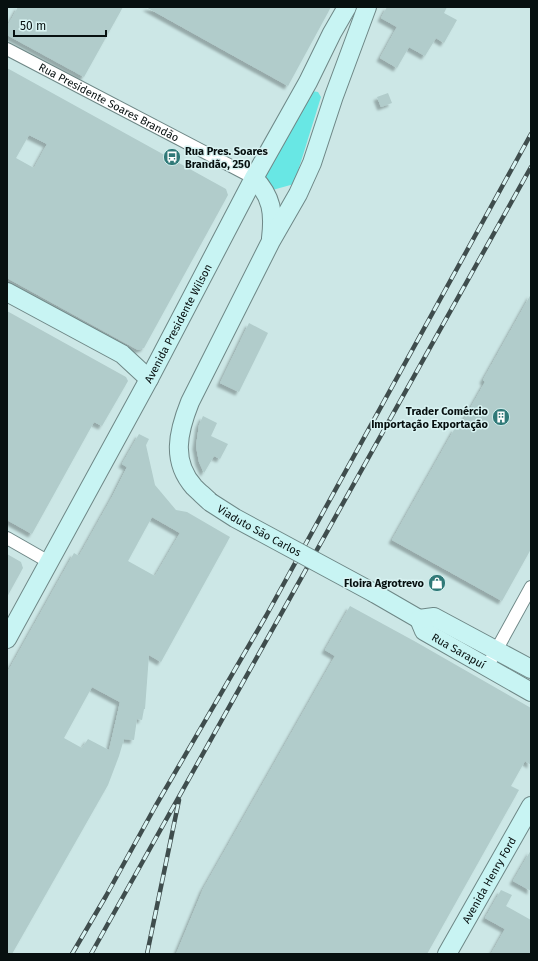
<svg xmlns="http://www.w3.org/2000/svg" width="538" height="961" font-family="'Fira Sans',sans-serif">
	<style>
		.green { fill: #68e7e4 }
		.building { fill: #b1cccb; fill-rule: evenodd; filter: url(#shadow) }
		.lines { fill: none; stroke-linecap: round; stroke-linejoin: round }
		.street-casing { stroke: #6e8786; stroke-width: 14 }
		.secondary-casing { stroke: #6e8786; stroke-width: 20 }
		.street { stroke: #fff; stroke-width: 12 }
		.secondary { stroke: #c8f4f3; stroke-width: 18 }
		.rail-casing { stroke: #3f4d4d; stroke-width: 4.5 }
		.rail { stroke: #d9f4f3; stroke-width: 3; stroke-dasharray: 9; stroke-linecap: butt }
		.secondary-bridge-casing { stroke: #6e8786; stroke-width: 20; stroke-linecap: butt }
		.secondary-bridge { stroke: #c8f4f3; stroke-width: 18 }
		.labels { text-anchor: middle; stroke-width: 3; stroke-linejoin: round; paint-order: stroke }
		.street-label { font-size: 11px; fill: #071010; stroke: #d9f4f3 }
		.poi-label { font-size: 11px; font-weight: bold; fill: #071010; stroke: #d9f4f3; text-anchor: end }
	</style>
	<defs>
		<filter id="shadow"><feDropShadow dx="-3.5" dy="3.5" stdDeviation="1" flood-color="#0004"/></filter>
	</defs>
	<rect width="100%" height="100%" fill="#cce7e6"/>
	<path class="green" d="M 312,91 L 318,92 L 321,97 L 294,184 L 269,191 L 262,177 Z"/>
	<path class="building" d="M 18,7 L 123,7 L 84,77 L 7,35 L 7,27 Z
		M 146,7 L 331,7 L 288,86 Z
		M 387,7 L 447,7 L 444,13 L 457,20 L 444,43 L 436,38 L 425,56 L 409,47 L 397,68 L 380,58 L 397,27 L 381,18 Z
		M 7,68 L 226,189 L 228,195 L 144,348 L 138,350 L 7,278 ZM 29,135 L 47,144 L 34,168 L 16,158 Z
		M 388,93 L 392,103 L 381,107 L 377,97 Z
		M 531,294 L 531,549 L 502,601 L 392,540 L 455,428 L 458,430 L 485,382 L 483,380 Z
		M 7,311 L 126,377 L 128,381 L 102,426 L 94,422 L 32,534 L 7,520 Z
		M 249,323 L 268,333 L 239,392 L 220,383 Z
		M 203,416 L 217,423 L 211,436 L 228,444 L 220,459 L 214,456 L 204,473 L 199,462 L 196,446 L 199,425 Z
		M 139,434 L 149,439 L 146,445 L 155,485 L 176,510 L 187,512 L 230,537 L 161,662 L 149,655 L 145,709 L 144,709 L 142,720 L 137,719 L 134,740 L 124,739 L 119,756 L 108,785 L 12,954 L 7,954 L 7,673 L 74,553 L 79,556 L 112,497 L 127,467 L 122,464 ZM 152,517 L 180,533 L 155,576 L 128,561 ZM 92,687 L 120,702 L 109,750 L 88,739 L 82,748 L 64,738 Z
		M 7,554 L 21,562 L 23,568 L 7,597 Z
		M 350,606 L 416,642 L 531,708 L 531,765 L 525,761 L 511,786 L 519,790 L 427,954 L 176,954 L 203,889 L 335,656 L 325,650 Z
		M 531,850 L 531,891 L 513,881 Z
		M 501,890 L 512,895 L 506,906 L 531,920 L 531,954 L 491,954 L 505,929 L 485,918 Z"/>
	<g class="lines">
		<defs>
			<g id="street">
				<path id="s1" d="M 7,49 L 254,178"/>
				<path d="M 7,538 L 49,562"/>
				<path d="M 487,667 L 531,587"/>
			</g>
			<g id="secondary">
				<path d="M 254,178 C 272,197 274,213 271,238"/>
				<path d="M 7,292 L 122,354 L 149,379"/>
				<path d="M 210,502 C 205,497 199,492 194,487 C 171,461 178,432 190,402 L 271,241 L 298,194 L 312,163 L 334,96 L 367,7"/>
				<path d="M 374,593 L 419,619"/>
				<path id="s2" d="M 419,619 L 424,631 L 531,692"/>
				<path d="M 419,619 L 434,617 L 531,669"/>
				<path id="s3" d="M 7,639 L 149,379 L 254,178 L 308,82 L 332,33 L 347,7"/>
				<path id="s4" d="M 447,954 L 531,806"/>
			</g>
		</defs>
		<use href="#street" class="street-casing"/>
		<use href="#secondary" class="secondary-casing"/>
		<use href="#street" class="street"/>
		<use href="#secondary" class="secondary"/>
		<defs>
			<path id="rail" d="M 72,954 L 106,896 L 155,807 L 266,616 L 531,134
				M 91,954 L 531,167
				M 147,954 L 179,800"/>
		</defs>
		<use href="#rail" class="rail-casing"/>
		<use href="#rail" class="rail"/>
		<defs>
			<g id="secondary-bridge">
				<path id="s5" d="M 210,502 L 235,518 L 374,593"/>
			</g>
		</defs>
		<use href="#secondary-bridge" class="secondary-bridge-casing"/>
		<use href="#secondary-bridge" class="secondary-bridge"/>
	</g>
	<defs>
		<symbol id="bus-disc" viewBox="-11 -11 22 22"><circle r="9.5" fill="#307978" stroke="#d9f4f3"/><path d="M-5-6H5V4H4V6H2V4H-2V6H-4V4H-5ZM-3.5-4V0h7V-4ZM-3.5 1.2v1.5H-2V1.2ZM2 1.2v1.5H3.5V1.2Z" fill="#fff"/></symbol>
		<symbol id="building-disc" viewBox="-11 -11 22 22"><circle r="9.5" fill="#307978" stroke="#d9f4f3"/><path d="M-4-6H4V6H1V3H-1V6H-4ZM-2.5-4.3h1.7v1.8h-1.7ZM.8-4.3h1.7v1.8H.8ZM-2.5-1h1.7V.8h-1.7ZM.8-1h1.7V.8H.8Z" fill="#fff"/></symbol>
		<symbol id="shop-disc" viewBox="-11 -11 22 22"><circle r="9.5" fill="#307978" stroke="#d9f4f3"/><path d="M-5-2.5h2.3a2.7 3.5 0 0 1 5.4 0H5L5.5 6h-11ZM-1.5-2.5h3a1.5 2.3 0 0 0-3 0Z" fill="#fff"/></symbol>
	</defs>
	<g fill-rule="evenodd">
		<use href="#bus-disc" x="162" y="147" width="20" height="20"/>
		<use href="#building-disc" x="491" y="407" width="20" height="20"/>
		<use href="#shop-disc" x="427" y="573" width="20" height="20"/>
	</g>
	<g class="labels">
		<g class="street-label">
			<text dy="4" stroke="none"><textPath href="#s1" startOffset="115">Rua Presidente Soares Brandão</textPath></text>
			<text dy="4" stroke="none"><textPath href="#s3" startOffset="359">Avenida Presidente Wilson</textPath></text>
			<text dy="4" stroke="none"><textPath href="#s5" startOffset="57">Viaduto São Carlos</textPath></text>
			<text dy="4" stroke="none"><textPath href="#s2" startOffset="53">Rua Sarapuí</textPath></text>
			<text dy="4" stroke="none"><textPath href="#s4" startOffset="85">Avenida Henry Ford</textPath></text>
		</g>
		<g class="poi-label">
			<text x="185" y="155" text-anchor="start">Rua Pres. Soares<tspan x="185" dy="13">Brandão, 250</tspan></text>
			<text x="488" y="415">Trader Comércio<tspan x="488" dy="13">Importação Exportação</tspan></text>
			<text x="424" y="587">Floira Agrotrevo</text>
		</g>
	</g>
	<rect width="538" height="961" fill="none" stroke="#071010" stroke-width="16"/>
	<path d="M14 30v6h92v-6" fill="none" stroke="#071010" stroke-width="2"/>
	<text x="20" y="30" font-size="12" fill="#071010" stroke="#d9f4f3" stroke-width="3" paint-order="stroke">50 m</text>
</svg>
